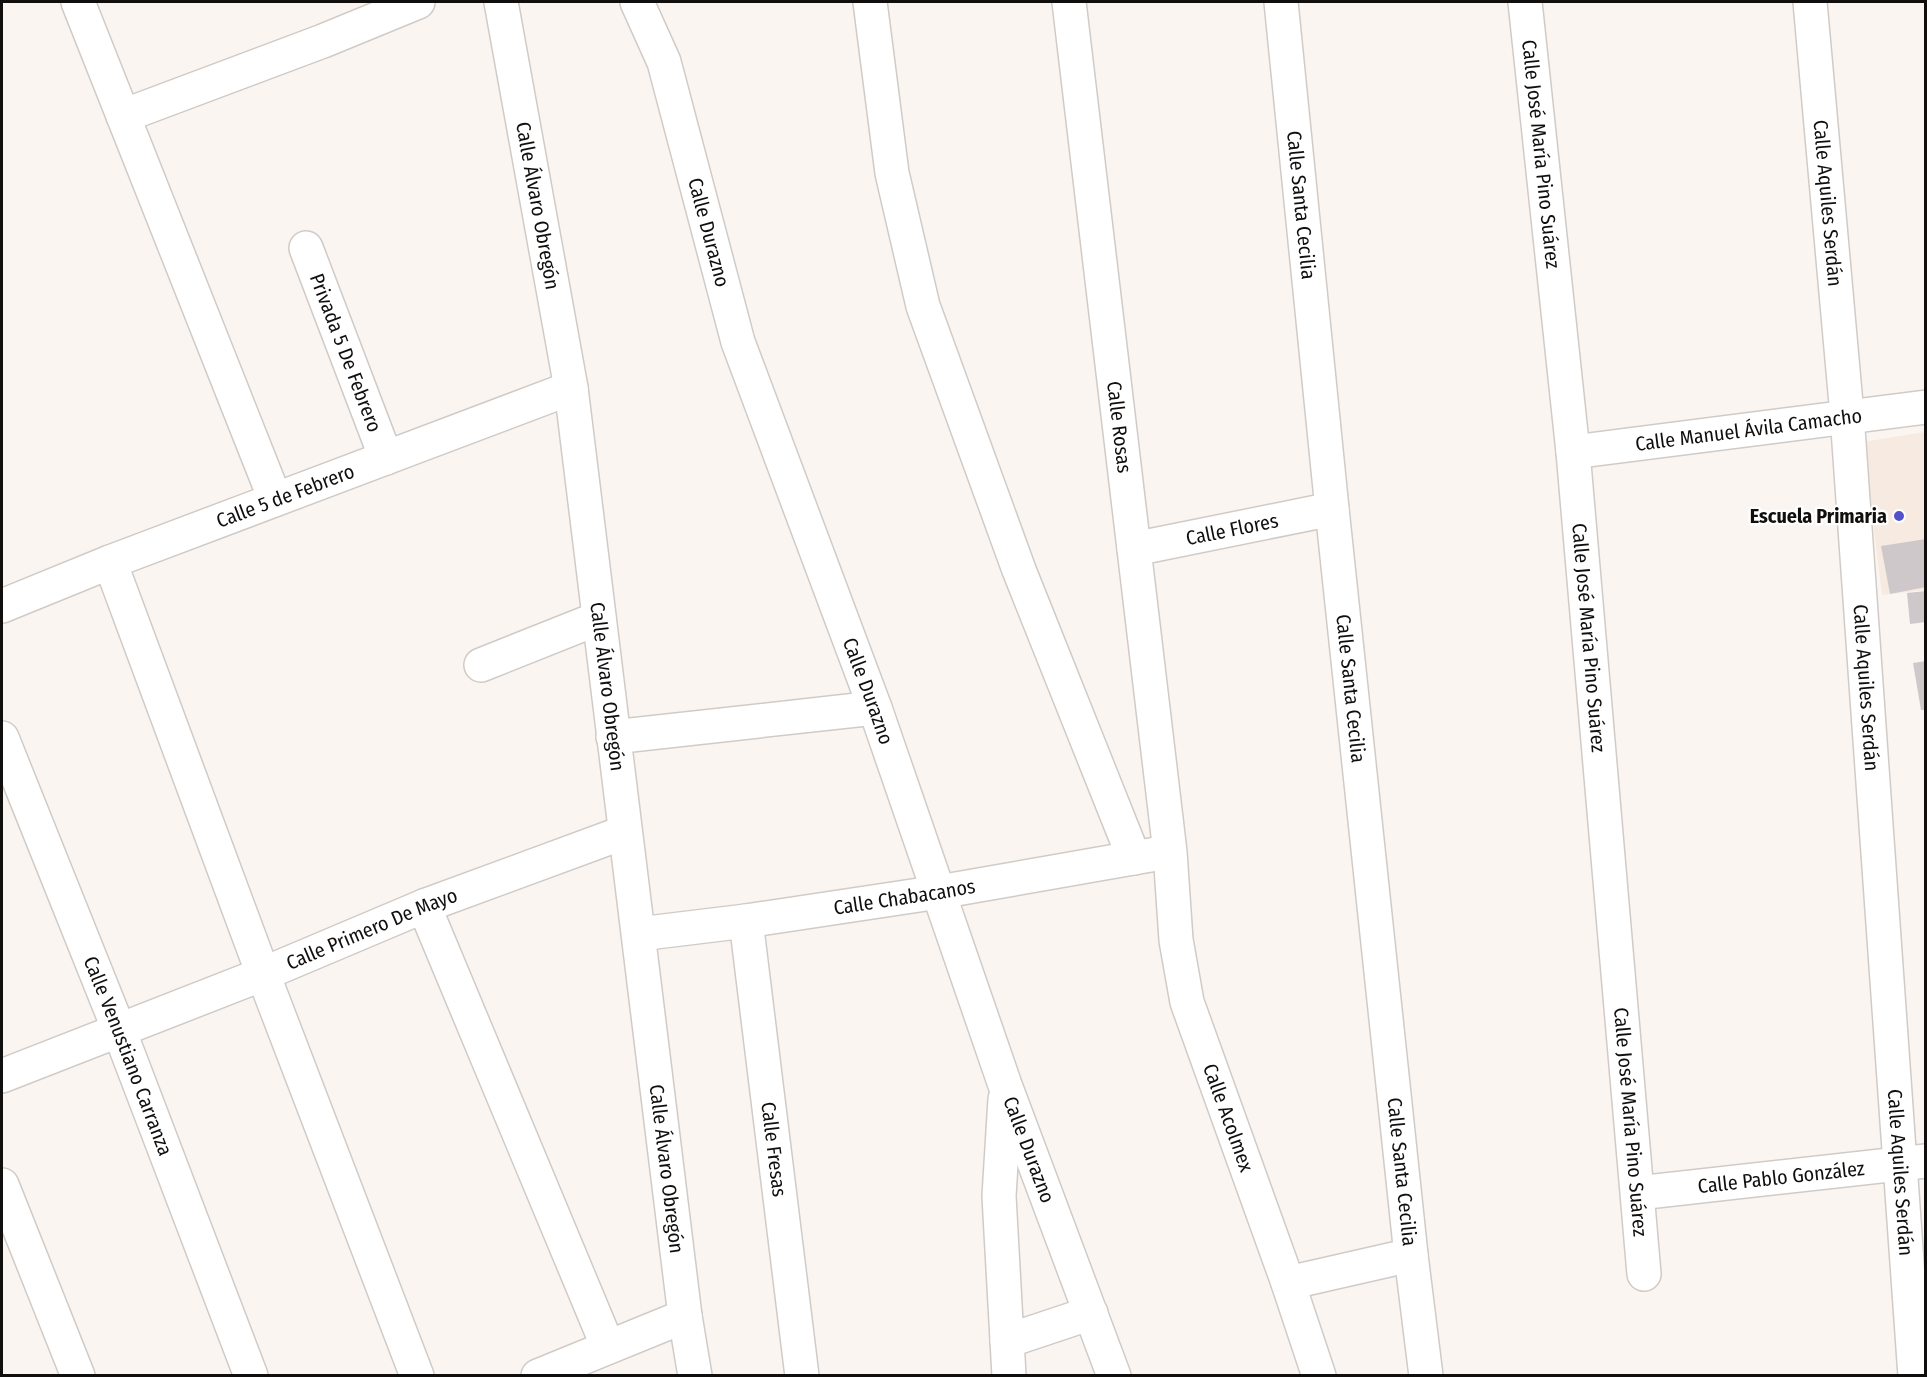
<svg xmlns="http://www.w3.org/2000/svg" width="1927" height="1377" font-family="'Fira Sans Condensed',sans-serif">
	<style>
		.built { fill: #f7eae1 }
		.building { fill: #cec8cb }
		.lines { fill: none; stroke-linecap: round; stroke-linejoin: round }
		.minor-casing { stroke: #d1cbc7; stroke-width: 36 }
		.minor { stroke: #fff; stroke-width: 33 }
		.poi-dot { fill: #5452c9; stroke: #fff; stroke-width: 2 }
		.labels { text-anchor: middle; stroke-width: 4.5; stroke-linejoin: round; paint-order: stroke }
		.street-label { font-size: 20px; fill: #110f0e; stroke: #fff }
		.poi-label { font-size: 20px; font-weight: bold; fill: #110f0e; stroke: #fff; text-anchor: end }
	</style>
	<rect width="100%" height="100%" fill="#fbf5f1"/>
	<path class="built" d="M 1925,432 L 1925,590 L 1882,595 L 1863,442 Z"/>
	<path class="building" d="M 1926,539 L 1926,587 L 1890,594 L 1881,546 Z
		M 1926,591 L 1926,622 L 1910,624 L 1907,593 Z
		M 1926,661 L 1926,710 L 1921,710 L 1913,663 Z"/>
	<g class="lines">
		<defs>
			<g id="minor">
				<path d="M 78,2 L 275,499"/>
				<path id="s1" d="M 501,2 L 571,388 L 685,1316 L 695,1376"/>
				<path id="s2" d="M 637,2 L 664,62 L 738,342 L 875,708 L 1005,1085 L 1114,1376"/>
				<path d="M 870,2 L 892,173 L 923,306 L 1019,570 L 1134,858"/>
				<path id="s3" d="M 1069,2 L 1170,852 L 1176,940 L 1187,1002 L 1288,1283 L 1319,1376"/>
				<path id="s4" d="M 1281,2 L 1332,509 L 1411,1255 L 1426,1376"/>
				<path id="s5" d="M 1525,2 L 1573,452 L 1644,1274"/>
				<path id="s6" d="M 1810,2 L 1847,415 L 1915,1376"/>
				<path d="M 123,116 L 323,41 L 418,2"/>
				<path id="s7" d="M 306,248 L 386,458"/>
				<path id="s8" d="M 1573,452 L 1926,407"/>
				<path id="s9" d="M 1134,549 L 1332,509"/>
				<path d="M 110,562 L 263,974 L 417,1376"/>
				<path id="s10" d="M 2,606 L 110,562 L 571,388"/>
				<path d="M 481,665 L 599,618"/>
				<path d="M 613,737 L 875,708"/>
				<path id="s11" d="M 2,738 L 119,1030 L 251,1376"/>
				<path d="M 424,906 L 608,1347"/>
				<path id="s12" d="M 746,921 L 802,1376"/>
				<path id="s13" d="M 639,934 L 746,921 L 939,892 L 1156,854"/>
				<path id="s14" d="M 2,1076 L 263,974 L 424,906 L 625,832"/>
				<path d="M 1005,1099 L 999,1196 L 1009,1376"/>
				<path d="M 2,1185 L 78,1376"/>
				<path id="s15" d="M 1638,1193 L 1926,1161"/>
				<path d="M 1288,1283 L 1411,1255"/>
				<path d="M 1007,1341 L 1091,1313"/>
				<path d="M 538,1376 L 685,1316"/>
			</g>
		</defs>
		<use href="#minor" class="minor-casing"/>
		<use href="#minor" class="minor"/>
	</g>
	<circle class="poi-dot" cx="1899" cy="516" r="6"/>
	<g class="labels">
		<g class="street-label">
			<text dy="7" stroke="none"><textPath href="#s5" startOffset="153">Calle José María Pino Suárez</textPath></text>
			<text dy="7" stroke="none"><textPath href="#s6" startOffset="202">Calle Aquiles Serdán</textPath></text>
			<text dy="7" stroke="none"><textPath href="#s4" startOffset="204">Calle Santa Cecilia</textPath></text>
			<text dy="7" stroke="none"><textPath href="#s1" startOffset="207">Calle Álvaro Obregón</textPath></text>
			<text dy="7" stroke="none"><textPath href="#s2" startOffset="242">Calle Durazno</textPath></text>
			<text dy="7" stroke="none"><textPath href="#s7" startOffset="112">Privada 5 De Febrero</textPath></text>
			<text dy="7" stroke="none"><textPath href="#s3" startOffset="428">Calle Rosas</textPath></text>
			<text dy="7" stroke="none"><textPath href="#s8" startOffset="177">Calle Manuel Ávila Camacho</textPath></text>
			<text dy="7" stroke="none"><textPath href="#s10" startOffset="304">Calle 5 de Febrero</textPath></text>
			<text dy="7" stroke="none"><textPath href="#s9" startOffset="100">Calle Flores</textPath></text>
			<text dy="7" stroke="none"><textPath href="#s5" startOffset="639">Calle José María Pino Suárez</textPath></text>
			<text dy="7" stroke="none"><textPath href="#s1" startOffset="693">Calle Álvaro Obregón</textPath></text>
			<text dy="7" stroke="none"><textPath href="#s6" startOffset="688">Calle Aquiles Serdán</textPath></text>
			<text dy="7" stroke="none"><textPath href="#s4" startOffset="690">Calle Santa Cecilia</textPath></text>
			<text dy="7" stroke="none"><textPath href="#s2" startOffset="728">Calle Durazno</textPath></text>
			<text dy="7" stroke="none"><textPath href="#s13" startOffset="268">Calle Chabacanos</textPath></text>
			<text dy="7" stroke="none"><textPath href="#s14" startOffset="398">Calle Primero De Mayo</textPath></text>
			<text dy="7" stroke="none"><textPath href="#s11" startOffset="342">Calle Venustiano Carranza</textPath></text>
			<text dy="7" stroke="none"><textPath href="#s3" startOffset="1130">Calle Acolmex</textPath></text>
			<text dy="7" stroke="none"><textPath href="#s5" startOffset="1125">Calle José María Pino Suárez</textPath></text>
			<text dy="7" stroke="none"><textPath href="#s12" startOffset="230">Calle Fresas</textPath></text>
			<text dy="7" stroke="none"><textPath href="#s2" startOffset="1214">Calle Durazno</textPath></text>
			<text dy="7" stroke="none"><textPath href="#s1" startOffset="1179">Calle Álvaro Obregón</textPath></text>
			<text dy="7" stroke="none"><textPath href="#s4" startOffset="1176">Calle Santa Cecilia</textPath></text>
			<text dy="7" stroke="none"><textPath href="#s6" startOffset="1174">Calle Aquiles Serdán</textPath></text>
			<text dy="7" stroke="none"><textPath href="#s15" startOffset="144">Calle Pablo González</textPath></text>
		</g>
		<g class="poi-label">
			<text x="1887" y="523">Escuela Primaria</text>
		</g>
	</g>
	<rect width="1927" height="1377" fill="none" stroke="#110f0e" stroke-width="6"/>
</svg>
